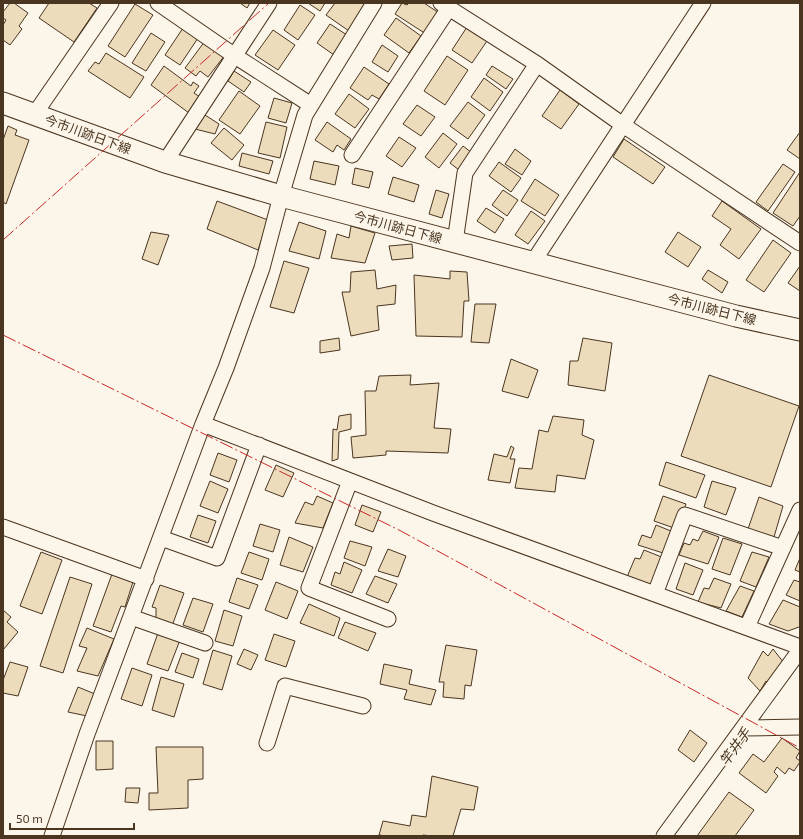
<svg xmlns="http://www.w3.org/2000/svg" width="803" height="839" font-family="'Exo 2','Noto Sans JP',sans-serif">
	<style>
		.building { fill: #ecdcbc; stroke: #4a3520 }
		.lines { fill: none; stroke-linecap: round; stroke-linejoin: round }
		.street-casing { stroke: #4a3520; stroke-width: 17 }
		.secondary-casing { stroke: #4a3520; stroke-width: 23 }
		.street { stroke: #fbf6e9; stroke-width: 15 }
		.secondary { stroke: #fbf6e9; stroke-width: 21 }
		.power { stroke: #c62828; stroke-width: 1; stroke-dasharray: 14 3 2 3; stroke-linecap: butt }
		.labels { text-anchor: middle; stroke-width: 3; stroke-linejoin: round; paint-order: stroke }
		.street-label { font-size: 13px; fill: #4a3520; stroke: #fbf6e9 }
		.water-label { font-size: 14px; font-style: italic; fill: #4a3520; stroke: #fbf6e9 }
	</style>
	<rect width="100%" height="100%" fill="#fbf6e9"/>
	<path class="building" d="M 10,3 L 14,3 L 28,13 L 19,26 L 22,29 L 10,45 L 3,40 L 3,25 L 6,20 L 3,18 L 3,12 Z
		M 49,3 L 89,3 L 97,8 L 74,42 L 39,18 Z
		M 240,3 L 250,3 L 247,8 Z
		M 308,3 L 325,3 L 320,11 Z
		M 335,3 L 364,3 L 368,5 L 349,31 L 326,15 Z
		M 402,3 L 407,5 L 409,3 L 424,3 L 439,13 L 426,34 L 395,14 Z
		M 135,4 L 153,15 L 125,57 L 108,46 Z
		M 300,5 L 315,15 L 298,40 L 284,30 Z
		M 396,18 L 421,36 L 409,53 L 384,35 Z
		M 330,24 L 347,35 L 334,55 L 317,43 Z
		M 467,27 L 487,41 L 472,63 L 452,50 Z
		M 183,28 L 198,38 L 180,65 L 165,55 Z
		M 273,30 L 295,45 L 278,70 L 255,55 Z
		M 151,33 L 165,42 L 146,71 L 132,63 Z
		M 205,41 L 225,55 L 208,77 L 200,71 L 196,76 L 185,68 Z
		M 382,45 L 398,56 L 388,72 L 372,62 Z
		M 106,53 L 144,77 L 130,98 L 88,71 L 95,62 L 99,64 Z
		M 447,56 L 468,70 L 445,105 L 424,91 Z
		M 164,66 L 191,86 L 193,82 L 199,86 L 194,93 L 200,97 L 189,113 L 151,85 Z
		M 492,66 L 513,79 L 506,89 L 486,75 Z
		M 364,67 L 389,84 L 379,99 L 372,95 L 368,100 L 350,88 Z
		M 234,71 L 251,82 L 244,92 L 228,81 Z
		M 484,78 L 503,92 L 490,111 L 471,97 Z
		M 560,90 L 579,104 L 561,129 L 542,116 Z
		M 239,91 L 260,106 L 240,134 L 219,120 Z
		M 349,94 L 369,109 L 355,128 L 335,114 Z
		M 274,98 L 292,103 L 286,123 L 268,118 Z
		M 468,102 L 485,115 L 468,139 L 450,126 Z
		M 417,105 L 435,117 L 421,136 L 403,124 Z
		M 205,115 L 219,124 L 215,134 L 195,129 Z
		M 266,122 L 287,127 L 280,158 L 258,153 Z
		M 327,122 L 351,139 L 344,150 L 337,145 L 333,152 L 315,140 Z
		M 8,126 L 17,130 L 15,135 L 29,140 L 6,204 L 3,202 L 3,140 Z
		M 224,128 L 244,145 L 232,160 L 211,143 Z
		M 800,132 L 800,159 L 787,150 Z
		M 443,133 L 457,144 L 439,168 L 425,157 Z
		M 399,137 L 416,148 L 402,167 L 386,156 Z
		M 624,139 L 665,167 L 653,184 L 613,157 Z
		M 463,146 L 472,153 L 459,170 L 450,163 Z
		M 515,149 L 531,161 L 522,175 L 505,164 Z
		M 242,153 L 273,161 L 269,174 L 239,166 Z
		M 314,161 L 339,166 L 335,185 L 310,179 Z
		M 499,162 L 521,178 L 511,192 L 489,176 Z
		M 783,164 L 795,172 L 768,211 L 756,202 Z
		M 355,168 L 373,172 L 369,188 L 352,184 Z
		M 800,172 L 800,216 L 793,226 L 773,213 Z
		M 393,177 L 419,185 L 414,202 L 388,194 Z
		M 535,179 L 559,195 L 545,216 L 521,201 Z
		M 436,190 L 449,194 L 442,218 L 429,214 Z
		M 503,190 L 518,200 L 507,216 L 492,205 Z
		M 217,201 L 268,220 L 258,250 L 207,229 Z
		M 722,201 L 761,229 L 739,259 L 720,245 L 731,229 L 712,216 Z
		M 486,208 L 504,219 L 495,233 L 477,221 Z
		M 531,211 L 545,221 L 528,244 L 515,235 Z
		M 299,222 L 326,231 L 319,259 L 289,251 Z
		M 351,226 L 375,233 L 365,263 L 331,258 L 337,234 L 349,238 Z
		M 151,232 L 169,235 L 158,265 L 142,259 Z
		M 678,232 L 701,247 L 688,267 L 665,252 Z
		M 773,240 L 791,253 L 764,292 L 746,280 Z
		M 412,244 L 413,258 L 392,260 L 389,246 Z
		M 284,261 L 309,268 L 294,313 L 270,307 Z
		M 800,266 L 800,291 L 788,283 Z
		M 375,270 L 377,289 L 396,285 L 395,304 L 377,306 L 379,330 L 351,336 L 342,292 L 350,292 L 351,272 Z
		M 708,270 L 728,282 L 722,293 L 702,279 Z
		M 450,271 L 467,272 L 469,301 L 464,301 L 462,337 L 416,336 L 414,275 L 450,279 Z
		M 475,304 L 496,304 L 489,343 L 471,342 Z
		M 339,338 L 340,350 L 320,353 L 320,341 Z
		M 583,338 L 612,343 L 605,391 L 568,385 L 570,361 L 578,361 Z
		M 511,359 L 538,370 L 528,398 L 502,391 Z
		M 411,375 L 410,385 L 439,383 L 434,428 L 451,429 L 448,453 L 386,451 L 386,455 L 353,458 L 351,437 L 366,435 L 365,391 L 376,391 L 379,376 Z
		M 709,375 L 799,406 L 771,487 L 681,456 Z
		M 351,414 L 351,429 L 339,432 L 338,459 L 332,461 L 333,429 L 337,430 L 339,416 Z
		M 553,416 L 584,420 L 582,435 L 594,440 L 585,479 L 557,475 L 555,492 L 515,488 L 519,468 L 532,469 L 539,430 L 548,432 Z
		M 511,446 L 514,448 L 510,459 L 515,459 L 510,483 L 488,480 L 494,454 L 507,457 Z
		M 218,453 L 237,460 L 229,482 L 210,475 Z
		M 666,462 L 705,475 L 696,498 L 659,485 Z
		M 276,465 L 294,473 L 283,497 L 265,490 Z
		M 210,481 L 228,489 L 218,513 L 200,506 Z
		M 712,481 L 736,488 L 726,515 L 704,507 Z
		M 317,496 L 333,503 L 323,528 L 295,523 L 305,502 L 313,505 Z
		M 663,496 L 686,504 L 677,529 L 654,521 Z
		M 759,497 L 783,506 L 774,537 L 748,529 Z
		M 362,505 L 381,512 L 373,532 L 355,525 Z
		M 198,515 L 216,521 L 208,543 L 190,537 Z
		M 260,524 L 280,530 L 273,552 L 253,546 Z
		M 656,525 L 671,531 L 663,553 L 638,545 L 642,535 L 651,538 Z
		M 703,531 L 719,537 L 708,564 L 679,555 L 684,543 L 690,545 L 693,539 L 698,541 Z
		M 289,537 L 313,547 L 303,572 L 280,565 Z
		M 723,538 L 742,544 L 730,575 L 712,569 Z
		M 350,541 L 372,547 L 365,566 L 344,558 Z
		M 388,549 L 406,556 L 398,577 L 378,571 Z
		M 644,550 L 664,558 L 653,585 L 627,577 L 635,558 L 640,559 Z
		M 41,552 L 62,560 L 42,614 L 20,606 Z
		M 249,552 L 269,559 L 262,580 L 241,573 Z
		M 752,552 L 769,557 L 756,587 L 740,581 Z
		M 800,558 L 800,572 L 795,570 Z
		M 344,562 L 362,570 L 352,593 L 331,585 L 335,572 L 340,574 Z
		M 685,563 L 703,570 L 693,595 L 676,589 Z
		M 112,574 L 133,582 L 125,607 L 121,606 L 111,632 L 93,626 Z
		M 375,576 L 397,584 L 388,603 L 366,594 Z
		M 70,577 L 92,584 L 63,673 L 40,666 Z
		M 237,578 L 258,585 L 249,609 L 229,602 Z
		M 714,578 L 731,584 L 721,608 L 698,602 L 704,588 L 709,589 Z
		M 794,580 L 800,582 L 800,601 L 786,595 Z
		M 276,582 L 298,591 L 287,619 L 265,610 Z
		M 160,585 L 184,593 L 172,626 L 156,620 L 156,608 L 152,607 Z
		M 740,586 L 754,591 L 742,617 L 726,611 Z
		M 193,598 L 213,604 L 203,632 L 183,625 Z
		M 783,600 L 800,607 L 800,626 L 799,627 L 788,631 L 769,624 Z
		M 309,604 L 340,618 L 334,636 L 300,623 Z
		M 3,610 L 11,617 L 7,622 L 18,632 L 3,650 Z
		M 224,610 L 242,616 L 233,646 L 215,641 Z
		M 345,622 L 376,633 L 368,651 L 338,638 Z
		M 87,628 L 114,639 L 98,676 L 77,671 L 87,648 L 79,646 Z
		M 158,633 L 180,640 L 168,671 L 147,664 Z
		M 274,634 L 295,641 L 286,667 L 265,660 Z
		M 446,645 L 477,650 L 471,686 L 465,685 L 464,699 L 443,697 L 444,682 L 439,682 Z
		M 244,649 L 258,655 L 251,670 L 237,664 Z
		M 773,649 L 784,663 L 768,683 L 766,681 L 760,691 L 748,678 L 763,651 L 768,656 Z
		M 213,650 L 232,656 L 222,690 L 203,684 Z
		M 182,653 L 199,659 L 193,678 L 175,672 Z
		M 10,662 L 28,667 L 18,696 L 3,693 L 3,680 Z
		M 384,664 L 412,670 L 409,684 L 436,690 L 431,705 L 404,699 L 407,690 L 380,684 Z
		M 132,668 L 152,675 L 142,706 L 121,699 Z
		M 161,677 L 184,684 L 174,717 L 152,710 Z
		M 78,687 L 95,694 L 87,716 L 68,712 Z
		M 690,730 L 707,743 L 694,762 L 678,750 Z
		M 782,738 L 800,751 L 796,758 L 800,761 L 800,762 L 794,771 L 789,768 L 785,774 L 777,767 L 774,772 L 778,776 L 766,793 L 739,773 L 753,754 L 764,762 Z
		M 96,741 L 113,741 L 113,769 L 96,770 Z
		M 156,747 L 203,747 L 203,779 L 188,780 L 188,808 L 149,810 L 149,793 L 158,793 Z
		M 432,776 L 478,787 L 474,810 L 461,809 L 453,836 L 432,836 L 423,835 L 423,836 L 387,836 L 379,835 L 383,821 L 410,826 L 412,815 L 426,817 Z
		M 126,788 L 140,788 L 138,803 L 125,802 Z
		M 729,792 L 754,810 L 735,836 L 697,836 Z"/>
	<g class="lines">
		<defs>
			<path id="street" d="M 158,3 L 235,56 L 311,105
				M 441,3 L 537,64 L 623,125 L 800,243
				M 34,115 L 111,3
				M 352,155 L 449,8
				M 165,162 L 269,3
				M 455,242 L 465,173 L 537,64
				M 533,262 L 703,3
				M 203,424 L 433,513 L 800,647
				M 350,481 L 309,588 L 388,619
				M 3,527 L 146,579
				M 161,538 L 217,558 L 259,445
				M 655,594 L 685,515 L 783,548
				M 131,617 L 205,643
				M 747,627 L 800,510
				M 743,728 L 800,727
				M 267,743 L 285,686 L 363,706
				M 52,836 L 87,734 L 203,424 L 226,368 L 262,268 L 281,196 L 305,115 L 374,3
				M 664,836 L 800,650"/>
			<path id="secondary" d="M 3,103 L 165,162 L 281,196 L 736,316 L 800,330"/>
		</defs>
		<use href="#street" class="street-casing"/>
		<use href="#secondary" class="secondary-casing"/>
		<use href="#street" class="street"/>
		<use href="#secondary" class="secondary"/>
		<path class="power" d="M 3,240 L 269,3
			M 3,335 L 399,530 L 800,748"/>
	</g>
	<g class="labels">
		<g class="street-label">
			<text transform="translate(88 134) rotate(20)" y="5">今市川跡日下線</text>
			<text transform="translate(398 227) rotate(15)" y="5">今市川跡日下線</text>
			<text transform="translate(712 309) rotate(14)" y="5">今市川跡日下線</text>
		</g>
		<g class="water-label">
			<text transform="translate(735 747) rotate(-54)" y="5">竿井手</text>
		</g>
	</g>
	<rect width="803" height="839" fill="none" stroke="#4a3520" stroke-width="8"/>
	<path d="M10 823v6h124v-6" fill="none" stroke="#4a3520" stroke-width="2"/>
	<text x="16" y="823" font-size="12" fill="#4a3520" stroke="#fbf6e9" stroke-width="3" paint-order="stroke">50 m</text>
</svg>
